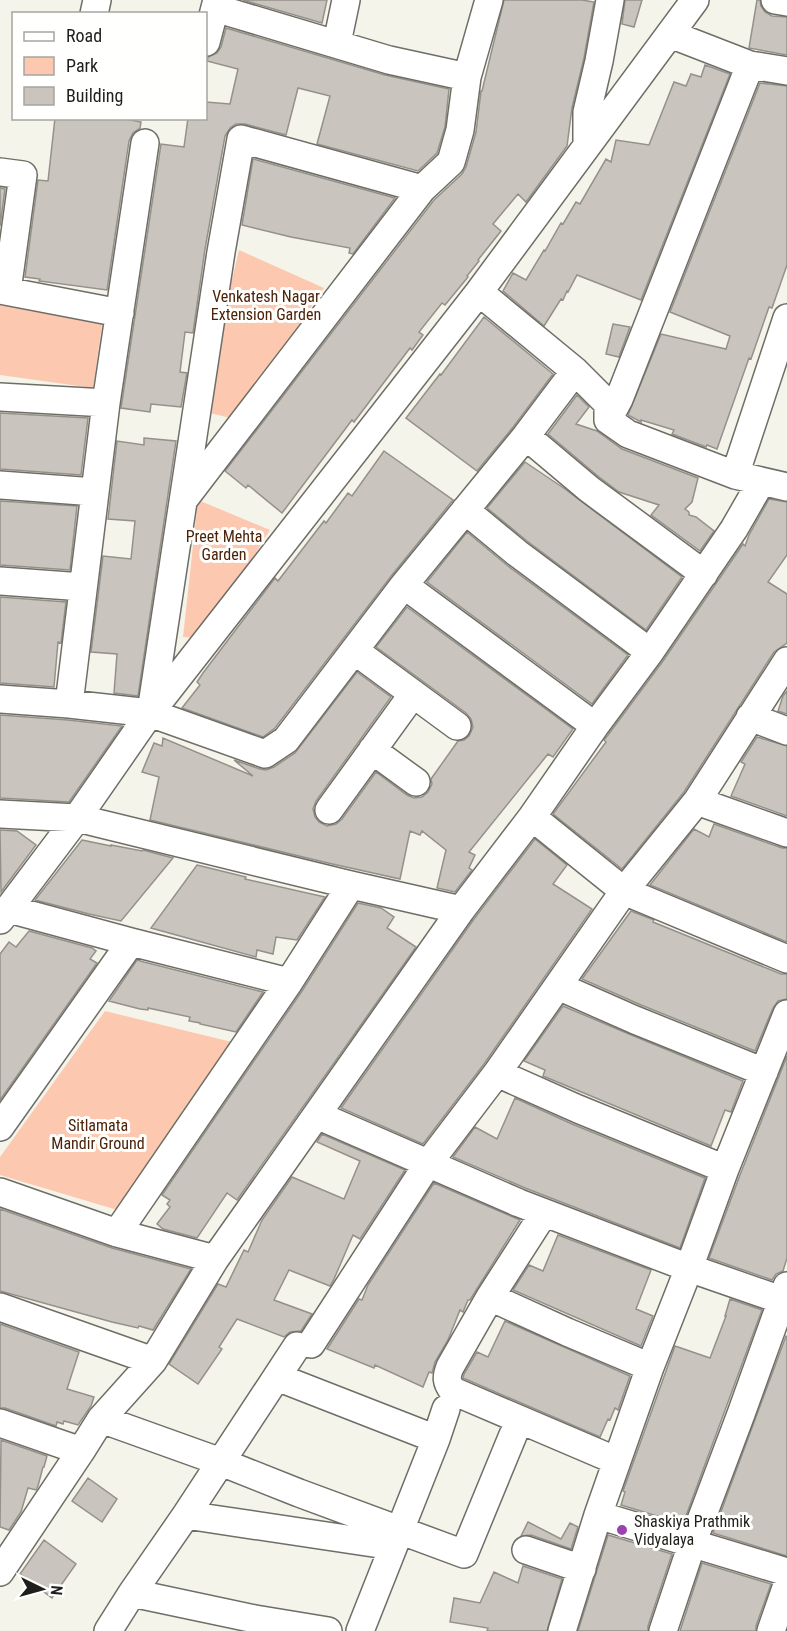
<svg xmlns="http://www.w3.org/2000/svg" width="787" height="1631" font-family="'Roboto Condensed',sans-serif">
	<style>
		.green { fill: #fcc9b0 }
		.building { fill: #c9c4bd; stroke: #95908a; stroke-width: 1.5 }
		.lines { fill: none; stroke-linecap: round; stroke-linejoin: round }
		.minor-casing { stroke: #6e6e67; stroke-width: 30 }
		.minor { stroke: #fff; stroke-width: 27 }
		.poi-dot { fill: #9b42ae; stroke: #fffffe; stroke-width: 2 }
		.labels { text-anchor: middle; stroke-width: 6; stroke-linejoin: round; paint-order: stroke }
		.park-label { font-size: 16px; fill: #4c220a; stroke: #fffffe }
		.poi-label { font-size: 16px; fill: #1e1e1b; stroke: #fffffe; text-anchor: start }
	</style>
	<rect width="100%" height="100%" fill="#f4f4eb"/>
	<path class="green" d="M 239,250 L 324,288 L 235,419 L 201,411 Z
		M 0,305 L 103,319 L 93,388 L 0,375 Z
		M 198,500 L 270,530 L 203,638 L 183,637 Z
		M 105,1011 L 240,1044 L 124,1212 L 0,1175 L 0,1157 Z"/>
	<path class="building" d="M 243,0 L 327,0 L 322,23 Z
		M 504,0 L 582,0 L 594,2 L 584,58 L 572,108 L 567,146 L 526,202 L 518,194 L 493,224 L 501,231 L 478,260 L 479,261 L 467,276 L 468,277 L 445,305 L 442,303 L 419,332 L 423,335 L 412,350 L 410,348 L 354,422 L 352,420 L 282,513 L 248,485 L 246,488 L 225,471 L 434,200 L 462,174 L 466,167 L 476,132 L 481,91 L 482,91 Z
		M 625,0 L 642,0 L 634,27 L 622,24 Z
		M 757,0 L 760,0 L 761,6 L 765,12 L 772,16 L 787,17 L 787,55 L 749,48 Z
		M 226,28 L 385,75 L 449,89 L 445,127 L 437,153 L 418,171 L 317,144 L 330,96 L 298,88 L 286,135 L 245,124 L 236,124 L 230,128 L 225,136 L 205,249 L 193,333 L 185,332 L 180,372 L 187,373 L 181,407 L 151,404 L 150,412 L 121,408 L 161,144 L 184,147 L 188,118 L 206,118 L 206,102 L 230,104 L 238,69 L 207,61 L 208,57 L 217,53 L 221,47 Z
		M 705,65 L 730,74 L 641,300 L 577,275 L 568,292 L 567,291 L 563,300 L 561,299 L 544,326 L 503,291 L 513,273 L 526,280 L 544,250 L 545,251 L 561,223 L 563,224 L 576,202 L 580,204 L 606,159 L 611,162 L 616,140 L 649,145 L 674,82 L 686,86 L 691,74 L 701,77 Z
		M 760,83 L 787,86 L 787,265 L 772,308 L 769,307 L 751,359 L 749,358 L 717,449 L 707,445 L 706,447 L 672,434 L 674,430 L 641,420 L 641,422 L 628,415 L 661,334 L 726,349 L 730,336 L 670,312 Z
		M 55,118 L 121,118 L 141,122 L 140,128 L 133,133 L 129,141 L 107,290 L 39,281 L 40,279 L 25,277 L 38,180 L 48,181 Z
		M 253,159 L 395,198 L 353,254 L 349,253 L 350,248 L 291,237 L 242,225 Z
		M 0,188 L 5,189 L 0,226 Z
		M 484,317 L 553,374 L 514,426 L 477,471 L 406,418 L 440,374 L 441,375 Z
		M 613,324 L 630,327 L 619,357 L 606,354 Z
		M 577,395 L 589,407 L 576,424 L 597,431 L 622,449 L 698,478 L 692,502 L 685,509 L 689,512 L 689,515 L 696,517 L 714,531 L 700,551 L 651,515 L 659,505 L 619,492 L 599,477 L 548,434 Z
		M 0,413 L 88,418 L 81,475 L 0,469 Z
		M 144,438 L 176,441 L 138,696 L 114,693 L 117,654 L 91,652 L 103,556 L 131,559 L 135,521 L 108,519 L 117,441 L 144,445 Z
		M 384,451 L 453,500 L 392,575 L 275,728 L 263,737 L 182,708 L 200,685 L 197,682 L 203,673 L 275,578 L 278,581 L 324,521 L 326,523 L 348,493 L 352,496 Z
		M 525,462 L 565,489 L 682,577 L 646,630 L 527,541 L 487,508 Z
		M 769,499 L 787,502 L 787,555 L 768,582 L 787,594 L 787,643 L 774,652 L 684,792 L 622,869 L 553,814 L 606,742 L 604,740 L 608,735 L 663,661 L 743,544 L 745,546 L 749,535 Z
		M 0,501 L 77,506 L 70,570 L 0,565 Z
		M 467,532 L 508,566 L 628,655 L 592,704 L 427,582 Z
		M 0,597 L 66,602 L 61,643 L 58,642 L 54,687 L 0,683 Z
		M 407,607 L 573,729 L 553,757 L 548,754 L 469,852 L 475,855 L 469,868 L 472,870 L 455,892 L 437,888 L 446,850 L 422,831 L 420,835 L 410,831 L 400,879 L 328,863 L 150,820 L 159,777 L 142,772 L 154,743 L 162,746 L 163,738 L 253,776 L 234,760 L 260,769 L 266,770 L 274,767 L 295,753 L 357,672 L 391,697 L 316,801 L 313,809 L 315,817 L 319,822 L 327,826 L 336,824 L 342,819 L 376,772 L 407,795 L 414,798 L 422,797 L 428,792 L 432,784 L 431,779 L 458,741 L 464,740 L 469,736 L 473,727 L 471,719 L 466,713 L 376,647 Z
		M 787,691 L 787,714 L 778,711 L 783,696 Z
		M 0,715 L 68,720 L 122,726 L 69,802 L 0,798 Z
		M 757,737 L 787,746 L 787,816 L 731,796 L 745,764 L 741,762 Z
		M 714,824 L 782,848 L 787,848 L 787,942 L 650,885 L 694,829 L 709,837 Z
		M 0,830 L 17,831 L 36,845 L 1,892 Z
		M 535,839 L 567,865 L 553,884 L 592,909 L 484,1064 L 423,1144 L 341,1108 L 474,919 Z
		M 82,840 L 111,846 L 111,845 L 142,851 L 143,850 L 173,858 L 121,921 L 89,914 L 35,900 Z
		M 197,865 L 246,877 L 245,879 L 325,897 L 297,940 L 276,937 L 273,954 L 257,950 L 256,957 L 151,928 Z
		M 358,903 L 381,908 L 394,917 L 387,928 L 416,947 L 237,1200 L 227,1193 L 197,1238 L 163,1229 L 157,1224 L 170,1207 L 167,1204 L 170,1200 L 162,1195 L 302,991 Z
		M 631,911 L 654,920 L 653,922 L 781,974 L 787,974 L 787,999 L 778,1001 L 773,1008 L 755,1051 L 641,1005 L 582,979 Z
		M 29,931 L 92,948 L 96,951 L 90,959 L 97,963 L 0,1100 L 0,954 L 9,942 L 16,947 Z
		M 137,960 L 144,962 L 263,992 L 236,1032 L 200,1024 L 200,1023 L 189,1021 L 190,1017 L 148,1008 L 148,1010 L 140,1009 L 109,1001 Z
		M 563,1006 L 629,1034 L 743,1081 L 731,1112 L 725,1110 L 711,1146 L 543,1076 L 545,1070 L 524,1061 Z
		M 787,1056 L 787,1258 L 783,1271 L 776,1274 L 772,1280 L 709,1258 L 740,1175 Z
		M 515,1098 L 572,1124 L 705,1178 L 680,1248 L 525,1188 L 453,1157 L 475,1127 L 497,1139 Z
		M 322,1134 L 405,1170 L 360,1239 L 353,1235 L 334,1279 L 330,1286 L 289,1270 L 274,1300 L 312,1314 L 301,1331 L 290,1332 L 284,1337 L 237,1319 L 219,1347 L 222,1349 L 198,1384 L 169,1364 L 218,1284 L 226,1287 L 244,1250 L 248,1252 L 262,1220 L 292,1177 L 344,1199 L 360,1161 L 317,1142 Z
		M 434,1183 L 520,1220 L 470,1300 L 468,1300 L 463,1312 L 460,1310 L 448,1340 L 435,1362 L 432,1373 L 429,1372 L 423,1387 L 375,1365 L 374,1368 L 327,1349 L 359,1299 L 362,1300 L 368,1285 Z
		M 0,1209 L 112,1248 L 191,1269 L 153,1330 L 139,1326 L 138,1328 L 112,1322 L 0,1291 Z
		M 558,1235 L 651,1270 L 636,1309 L 653,1316 L 641,1346 L 513,1290 L 529,1265 L 543,1271 Z
		M 730,1299 L 762,1310 L 683,1524 L 621,1505 L 625,1492 L 623,1491 L 675,1346 L 710,1358 L 726,1316 L 725,1316 Z
		M 505,1321 L 630,1376 L 618,1410 L 615,1408 L 610,1420 L 608,1419 L 600,1437 L 463,1378 L 464,1374 L 477,1352 L 488,1357 Z
		M 0,1324 L 79,1352 L 67,1389 L 94,1397 L 91,1406 L 78,1425 L 64,1421 L 63,1424 L 57,1422 L 56,1426 L 5,1408 L 0,1408 Z
		M 786,1336 L 787,1337 L 787,1556 L 713,1533 Z
		M 1,1440 L 47,1456 L 44,1467 L 43,1467 L 38,1486 L 36,1490 L 28,1488 L 21,1512 L 9,1530 L 0,1527 Z
		M 88,1478 L 117,1499 L 102,1522 L 72,1501 Z
		M 528,1522 L 561,1539 L 570,1523 L 578,1527 L 571,1549 L 531,1535 L 521,1536 Z
		M 608,1535 L 672,1554 L 648,1626 L 648,1631 L 578,1631 Z
		M 44,1540 L 76,1564 L 52,1598 L 20,1574 Z
		M 702,1563 L 771,1584 L 756,1626 L 756,1631 L 680,1631 Z
		M 523,1566 L 562,1579 L 547,1631 L 487,1631 L 488,1628 L 450,1622 L 454,1598 L 480,1603 L 494,1572 L 518,1583 Z"/>
	<g class="lines">
		<defs>
			<path id="minor" d="M 775,0 L 787,2
				M 215,8 L 389,60 L 467,77
				M 94,14 L 97,0
				M 670,34 L 750,65
				M 206,42 L 217,0
				M 337,43 L 346,0
				M 587,145 L 587,112 L 599,61 L 610,0
				M 0,172 L 23,175 L 7,291
				M 0,290 L 120,313
				M 479,292 L 575,371 L 608,404 L 608,420 L 628,434 L 735,475
				M 787,318 L 735,475 L 787,487
				M 0,397 L 106,403
				M 608,420 L 619,399 L 750,65 L 787,71
				M 526,436 L 589,489 L 704,574
				M 0,485 L 95,492
				M 185,498 L 422,189 L 451,162 L 460,130 L 467,77 L 489,0
				M 465,510 L 517,553 L 650,652
				M 0,581 L 83,587
				M 404,585 L 595,726
				M 355,651 L 457,726
				M 0,699 L 69,704 L 150,713 L 265,754 L 286,740 L 404,585 L 526,436 L 575,371
				M 69,704 L 106,403 L 145,143
				M 151,712 L 221,252 L 241,139 L 422,189
				M 750,717 L 787,731
				M 372,750 L 416,782
				M 697,801 L 787,833
				M 329,810 L 413,694
				M 0,814 L 77,818 L 351,885 L 461,910
				M 532,817 L 624,891 L 787,959
				M 9,909 L 131,942 L 289,982
				M 0,920 L 77,818 L 150,713 L 479,292 L 695,0
				M 558,986 L 635,1020 L 764,1072
				M 497,1073 L 578,1109 L 725,1169
				M 317,1115 L 519,1203 L 689,1268 L 787,1302
				M 0,1127 L 131,942
				M 0,1192 L 117,1233 L 215,1259
				M 544,1213 L 490,1297 L 450,1367 C 446,1377 446,1382 453,1391 L 617,1461
				M 117,1233 L 289,982 L 351,885
				M 490,1297 L 567,1332 L 650,1367
				M 0,1307 L 153,1361
				M 311,1344 L 427,1165 L 497,1073 L 624,891 L 697,801 L 787,661
				M 297,1346 L 186,1515 L 132,1593 L 255,1619 L 328,1631
				M 277,1377 L 436,1439
				M 101,1419 L 221,1462 L 299,1493 L 464,1554 L 513,1435
				M 0,1423 L 81,1451
				M 186,1515 L 393,1546
				M 598,1515 L 787,1572
				M 526,1550 L 582,1569
				M 0,1572 L 81,1451 L 101,1419 L 153,1361 L 215,1259 L 461,910 L 532,817 L 595,726 L 650,652 L 734,529 L 761,482
				M 108,1631 L 132,1593
				M 360,1631 L 436,1439 L 446,1409
				M 562,1631 L 598,1515 L 650,1367 L 689,1268 L 725,1169 L 787,1014
				M 663,1631 L 692,1544 L 741,1414 L 787,1286
				M 771,1631 L 787,1585"/>
		</defs>
		<use href="#minor" class="minor-casing"/>
		<use href="#minor" class="minor"/>
	</g>
	<circle class="poi-dot" cx="622" cy="1530" r="6"/>
	<g class="labels">
		<g class="park-label">
			<text x="266" y="302">Venkatesh Nagar<tspan x="266" dy="18">Extension Garden</tspan></text>
			<text x="224" y="542">Preet Mehta<tspan x="224" dy="18">Garden</tspan></text>
			<text x="98" y="1131">Sitlamata<tspan x="98" dy="18">Mandir Ground</tspan></text>
		</g>
		<g class="poi-label">
			<text x="634" y="1527">Shaskiya Prathmik<tspan x="634" dy="18">Vidyalaya</tspan></text>
		</g>
	</g>
	<rect x="12" y="12" width="195" height="108" fill="#fffffe" stroke="#a5a5a3" stroke-width="1.5"/>
	<rect x="24" y="32" width="30" height="9" fill="#ffffff" stroke="#a5a5a3" stroke-width="1.5"/>
	<text x="66" y="42" font-size="18" fill="#1e1e1b">Road</text>
	<rect x="24" y="57" width="30" height="18" fill="#fcc9b0" stroke="#a5a5a3" stroke-width="1.5"/>
	<text x="66" y="72" font-size="18" fill="#1e1e1b">Park</text>
	<rect x="24" y="87" width="30" height="18" fill="#c9c4bd" stroke="#a5a5a3" stroke-width="1.5"/>
	<text x="66" y="102" font-size="18" fill="#1e1e1b">Building</text>
	<g transform="translate(42 1589) rotate(95)" stroke="#fffffe" stroke-width="4.5" paint-order="stroke">
	<path d="M0-4.5L10 22L0 15L-10 22Z" fill="#1e1e1b"/>
	<text y="-9" font-size="16" font-weight="bold" text-anchor="middle" fill="#1e1e1b">N</text>
	</g>
</svg>
